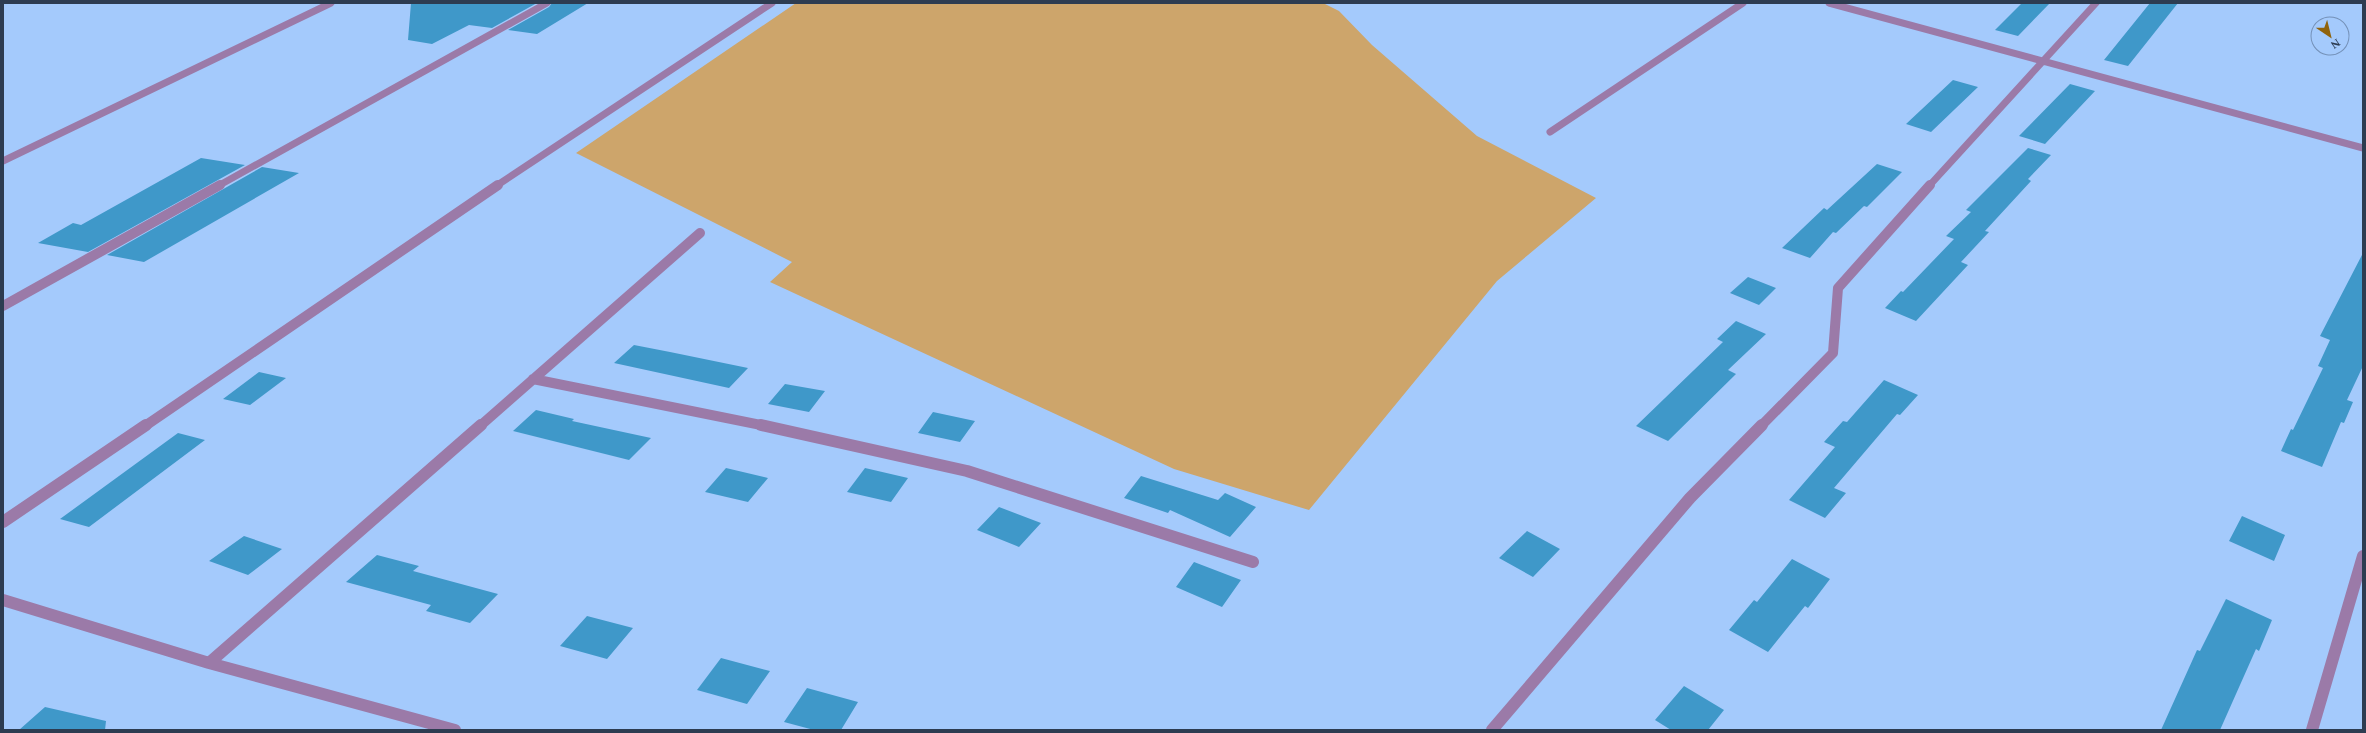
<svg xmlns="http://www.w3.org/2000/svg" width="2366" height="733" font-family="Spectral,serif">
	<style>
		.green { fill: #cda56b }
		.building { fill: #3f98c9 }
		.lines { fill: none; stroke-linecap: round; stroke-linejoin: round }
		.minor-far2 { stroke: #9b7aa8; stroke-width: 7 }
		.minor-far1 { stroke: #9b7aa8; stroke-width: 10 }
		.minor { stroke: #9b7aa8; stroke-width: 12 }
	</style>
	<rect width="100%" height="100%" fill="#a4cafc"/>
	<path class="green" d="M 796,3 L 1323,3 L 1339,11 L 1372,45 L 1477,136 L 1596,198 L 1497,281 L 1309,510 L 1174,469 L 770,282 L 792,262 L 576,153 Z"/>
	<path class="building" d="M 411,3 L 537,3 L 492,28 L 469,25 L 432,44 L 408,40 Z
		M 552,3 L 588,3 L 537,34 L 508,30 L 549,7 Z
		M 2022,3 L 2050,3 L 2018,36 L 1995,30 Z
		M 2150,3 L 2178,3 L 2128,66 L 2104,60 Z
		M 1953,80 L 1978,87 L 1931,132 L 1906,124 Z
		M 2070,84 L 2095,91 L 2045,144 L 2019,136 Z
		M 2028,148 L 2051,155 L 2028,179 L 2031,181 L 1985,231 L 1989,232 L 1961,262 L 1968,265 L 1916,321 L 1885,308 L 1901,291 L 1903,292 L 1954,239 L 1946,236 L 1971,212 L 1966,210 Z
		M 201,158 L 245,165 L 88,252 L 38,243 L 73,223 L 81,225 Z
		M 1877,164 L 1902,172 L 1867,207 L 1864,206 L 1836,233 L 1833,232 L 1810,258 L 1782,248 L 1824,208 L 1827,210 Z
		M 262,167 L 299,173 L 144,262 L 107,255 Z
		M 2363,253 L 2363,366 L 2347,400 L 2353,402 L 2344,423 L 2341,422 L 2322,467 L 2281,451 L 2291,429 L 2293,430 L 2323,368 L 2318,366 L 2330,340 L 2320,336 Z
		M 1748,277 L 1776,288 L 1759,305 L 1730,293 Z
		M 1736,321 L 1766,334 L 1728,370 L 1736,374 L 1668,441 L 1636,426 L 1723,342 L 1717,339 Z
		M 634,345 L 670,352 L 748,368 L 729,388 L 614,363 Z
		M 259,372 L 286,378 L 250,405 L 223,399 Z
		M 1884,380 L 1918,395 L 1900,415 L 1897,414 L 1834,488 L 1846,493 L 1825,518 L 1789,500 L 1835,447 L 1824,442 L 1843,421 L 1847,422 Z
		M 785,384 L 825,391 L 809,412 L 768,404 Z
		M 536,410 L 574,419 L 572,421 L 651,438 L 629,460 L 513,431 Z
		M 933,412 L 975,421 L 960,442 L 918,433 Z
		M 178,433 L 205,440 L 89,527 L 60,519 Z
		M 726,468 L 768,478 L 748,502 L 705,492 Z
		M 865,468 L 908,478 L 891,502 L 847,492 Z
		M 1141,476 L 1218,500 L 1225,493 L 1256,507 L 1230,537 L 1170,510 L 1168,513 L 1124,498 Z
		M 999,507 L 1041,523 L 1019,547 L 977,530 Z
		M 2242,516 L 2285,535 L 2274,561 L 2229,541 Z
		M 1527,531 L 1560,549 L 1533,577 L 1499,558 Z
		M 244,536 L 282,549 L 248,575 L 209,561 Z
		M 377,555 L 419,566 L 413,571 L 498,594 L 470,623 L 426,611 L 431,605 L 346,582 Z
		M 1792,559 L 1830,579 L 1808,608 L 1805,606 L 1768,652 L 1729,630 L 1754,600 L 1757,602 Z
		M 1194,562 L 1241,580 L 1222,607 L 1176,587 Z
		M 2226,599 L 2272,620 L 2259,651 L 2256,649 L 2220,730 L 2161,730 L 2197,650 L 2200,651 Z
		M 587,616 L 633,628 L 607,659 L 560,646 Z
		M 721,658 L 770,671 L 747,704 L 697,690 Z
		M 1684,686 L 1724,710 L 1708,730 L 1671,730 L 1655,720 Z
		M 807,688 L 858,702 L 841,730 L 814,730 L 784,722 Z
		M 45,707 L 106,721 L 105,730 L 19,730 Z"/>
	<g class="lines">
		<path class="minor-far2" d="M 1829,3 L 2363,148
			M 1550,132 L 1743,3
			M 3,161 L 331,3
			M 218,186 L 547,3
			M 496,186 L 772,3
			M 1929,186 L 2096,3"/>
		<path class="minor-far1" d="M 3,306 L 220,185
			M 533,379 L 766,426
			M 145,426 L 498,185
			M 480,426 L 700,233
			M 1761,426 L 1833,353 L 1838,288 L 1930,185"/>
		<path class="minor" d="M 761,425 L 967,471 L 1253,562
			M 3,522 L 146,425
			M 3,600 L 209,663 L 455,730
			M 209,663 L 481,425
			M 1492,730 L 1690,498 L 1762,425
			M 2312,730 L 2363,556"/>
	</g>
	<rect width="2366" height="733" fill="none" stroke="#2d3c51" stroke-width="8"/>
	<g transform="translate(2330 36) rotate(145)"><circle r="19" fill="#a4cafc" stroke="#7491b8"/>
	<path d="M0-3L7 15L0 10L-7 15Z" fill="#90630c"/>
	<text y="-6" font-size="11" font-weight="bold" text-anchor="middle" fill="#2d3c51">N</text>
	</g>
</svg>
